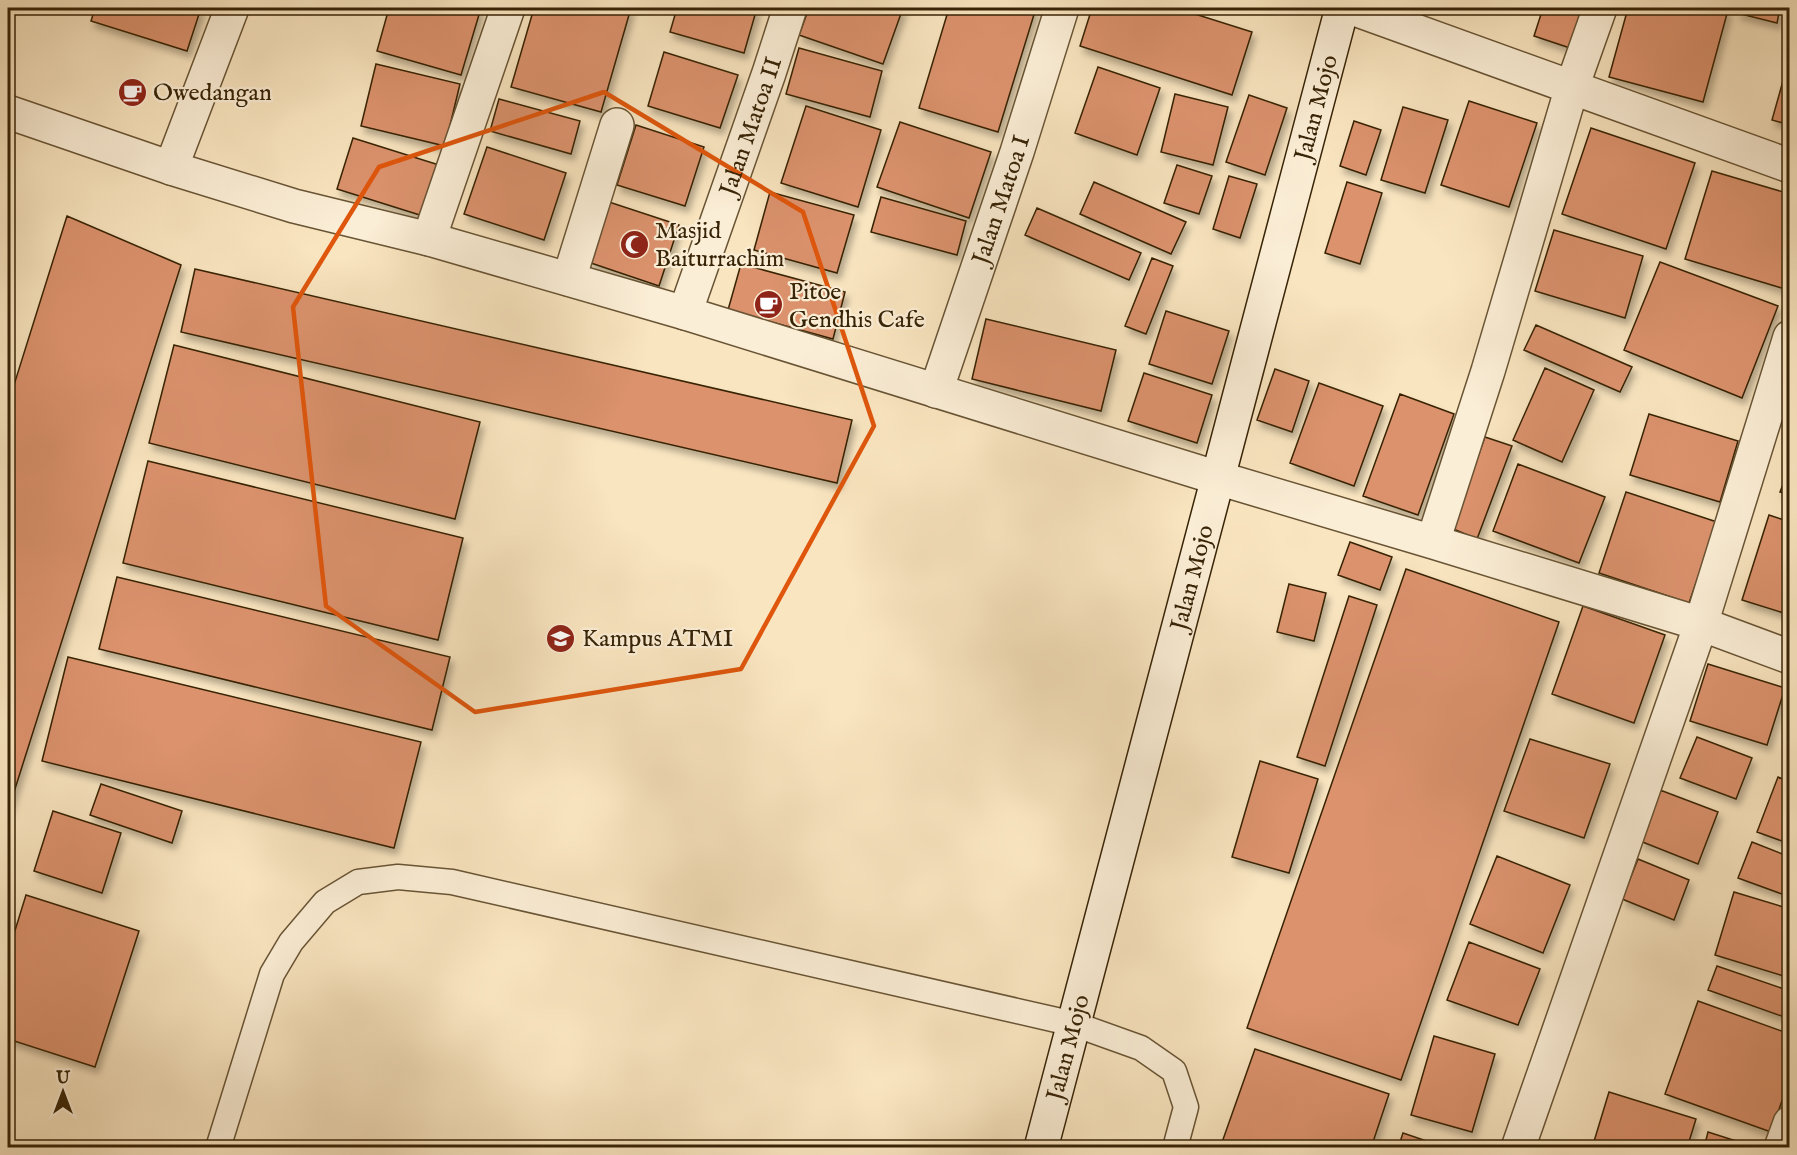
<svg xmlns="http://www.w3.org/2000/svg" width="1797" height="1155" font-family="'IM FELL English',serif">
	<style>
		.building { fill: #db926d; stroke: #372306; stroke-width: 1.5; filter: url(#shadow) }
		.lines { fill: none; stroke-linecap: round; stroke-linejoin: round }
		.lane-casing { stroke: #685434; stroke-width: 27 }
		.street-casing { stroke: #685434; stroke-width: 36 }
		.secondary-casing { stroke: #372306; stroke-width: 36 }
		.lane { stroke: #fbeed6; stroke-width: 24 }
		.street { stroke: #fbeed6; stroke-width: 33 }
		.secondary { stroke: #fbeed6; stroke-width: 33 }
		.marked { fill: none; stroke: #df560c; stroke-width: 4.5; stroke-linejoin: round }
		.labels { text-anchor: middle; stroke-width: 4.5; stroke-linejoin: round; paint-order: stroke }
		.poi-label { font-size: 24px; fill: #372306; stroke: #fbeed6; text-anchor: start }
		.street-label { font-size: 24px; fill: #372306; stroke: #fbeed6 }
	</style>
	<defs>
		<filter id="shadow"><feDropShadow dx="3.5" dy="6" stdDeviation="3" flood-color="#0004"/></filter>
	</defs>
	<rect width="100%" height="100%" fill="#f9e5c0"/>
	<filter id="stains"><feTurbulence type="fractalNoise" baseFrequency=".00333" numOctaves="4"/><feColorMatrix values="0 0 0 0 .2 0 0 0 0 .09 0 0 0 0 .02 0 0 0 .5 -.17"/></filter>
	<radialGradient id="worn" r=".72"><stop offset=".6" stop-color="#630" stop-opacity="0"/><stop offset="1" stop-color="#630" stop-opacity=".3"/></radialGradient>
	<path class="building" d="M 95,8 L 201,8 L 187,51 L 91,21 Z
		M 389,8 L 481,8 L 461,75 L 377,51 Z
		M 534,8 L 631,8 L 601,112 L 511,87 Z
		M 677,8 L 757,8 L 744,53 L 670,32 Z
		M 809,8 L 903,8 L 883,64 L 799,35 Z
		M 949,8 L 1036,8 L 998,132 L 919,108 Z
		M 1092,8 L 1176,8 L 1252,32 L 1232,95 L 1080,46 Z
		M 1543,8 L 1583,8 L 1570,48 L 1534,36 Z
		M 1628,8 L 1719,8 L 1728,10 L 1703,102 L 1609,77 Z
		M 1739,8 L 1780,8 L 1777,23 L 1737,13 Z
		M 799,48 L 882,71 L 870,117 L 786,94 Z
		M 664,52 L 738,75 L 720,128 L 648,106 Z
		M 1790,56 L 1790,125 L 1772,120 Z
		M 376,64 L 460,84 L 445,146 L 361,126 Z
		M 1098,67 L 1160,88 L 1137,155 L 1075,133 Z
		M 1175,94 L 1228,107 L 1213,165 L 1161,152 Z
		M 1249,95 L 1287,108 L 1265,175 L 1226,162 Z
		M 499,99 L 580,121 L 571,154 L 490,131 Z
		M 1469,101 L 1537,123 L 1509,207 L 1441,185 Z
		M 806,106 L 881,130 L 858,207 L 781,183 Z
		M 1403,107 L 1448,120 L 1425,193 L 1381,180 Z
		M 1354,121 L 1381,130 L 1366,175 L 1340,166 Z
		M 900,122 L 991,152 L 969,218 L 877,187 Z
		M 636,125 L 704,147 L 685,206 L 617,185 Z
		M 1591,128 L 1695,163 L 1666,249 L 1562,214 Z
		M 353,138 L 439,165 L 423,216 L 337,189 Z
		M 487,147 L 566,173 L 544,240 L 464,214 Z
		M 1177,165 L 1212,176 L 1199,214 L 1164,203 Z
		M 1712,171 L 1790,194 L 1790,273 L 1785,289 L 1685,259 Z
		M 1229,176 L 1257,184 L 1240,238 L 1213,229 Z
		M 1094,182 L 1186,222 L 1171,254 L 1080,214 Z
		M 1347,182 L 1382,193 L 1360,264 L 1325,253 Z
		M 770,192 L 854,215 L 837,273 L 754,250 Z
		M 881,197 L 966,221 L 957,255 L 871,232 Z
		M 609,202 L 679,225 L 659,286 L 588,262 Z
		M 1037,208 L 1141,253 L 1129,280 L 1025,235 Z
		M 67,216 L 181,265 L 8,811 L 8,404 Z
		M 1554,230 L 1643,256 L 1625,318 L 1535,291 Z
		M 1152,258 L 1173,266 L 1146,334 L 1125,326 Z
		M 1660,262 L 1778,306 L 1742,398 L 1624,350 Z
		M 741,264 L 845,292 L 833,339 L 728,310 Z
		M 195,269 L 852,420 L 837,483 L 181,332 Z
		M 1166,311 L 1229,331 L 1212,384 L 1149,364 Z
		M 986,319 L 1116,350 L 1101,411 L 972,379 Z
		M 1536,325 L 1632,367 L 1620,392 L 1524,350 Z
		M 174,345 L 480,422 L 455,519 L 149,443 Z
		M 1545,368 L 1594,390 L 1562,462 L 1513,440 Z
		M 1275,369 L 1309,381 L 1292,432 L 1257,420 Z
		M 1144,373 L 1212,395 L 1197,443 L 1128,421 Z
		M 1319,383 L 1383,406 L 1354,486 L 1290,463 Z
		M 1400,394 L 1454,414 L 1418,515 L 1363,496 Z
		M 1649,414 L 1738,441 L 1720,502 L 1630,475 Z
		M 1485,437 L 1512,446 L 1477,539 L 1451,528 Z
		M 148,461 L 463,538 L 438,640 L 123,563 Z
		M 1518,464 L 1605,497 L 1579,563 L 1493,531 Z
		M 1790,467 L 1790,495 L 1780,492 Z
		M 1626,492 L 1717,522 L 1689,603 L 1599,573 Z
		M 1769,515 L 1790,522 L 1790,615 L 1742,600 Z
		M 1350,542 L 1392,557 L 1380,590 L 1338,575 Z
		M 1406,569 L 1559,622 L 1401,1080 L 1247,1028 Z
		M 117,577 L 450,657 L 432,730 L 99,649 Z
		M 1289,584 L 1326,593 L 1314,641 L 1277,632 Z
		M 1349,596 L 1377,605 L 1325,766 L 1297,757 Z
		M 1583,606 L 1665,635 L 1634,723 L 1552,694 Z
		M 68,657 L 421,742 L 394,848 L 42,761 Z
		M 1708,664 L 1785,688 L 1767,745 L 1690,721 Z
		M 1697,737 L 1752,758 L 1736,799 L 1680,778 Z
		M 1530,739 L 1610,764 L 1584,838 L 1504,811 Z
		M 1260,761 L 1318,779 L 1289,873 L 1232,857 Z
		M 1778,777 L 1790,782 L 1790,844 L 1757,832 Z
		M 101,784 L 182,811 L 172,843 L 90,815 Z
		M 1660,790 L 1718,812 L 1698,864 L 1640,841 Z
		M 53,811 L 121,833 L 102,893 L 34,871 Z
		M 1752,842 L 1790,857 L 1790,897 L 1738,878 Z
		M 1497,856 L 1570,885 L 1543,953 L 1470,924 Z
		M 1638,859 L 1689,880 L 1674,920 L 1622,899 Z
		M 1734,892 L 1790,909 L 1790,978 L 1715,955 Z
		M 26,895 L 139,931 L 95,1067 L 8,1039 L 8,953 Z
		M 1469,942 L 1540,969 L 1518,1025 L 1447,1000 Z
		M 1717,966 L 1790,991 L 1790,1019 L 1708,990 Z
		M 1698,1001 L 1790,1034 L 1790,1078 L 1771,1132 L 1665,1094 Z
		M 1434,1036 L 1495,1054 L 1472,1132 L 1411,1115 Z
		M 1255,1049 L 1389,1094 L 1371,1148 L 1220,1148 Z
		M 1609,1092 L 1696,1119 L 1687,1148 L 1592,1148 Z
		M 1708,1132 L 1758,1148 L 1704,1148 Z
		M 1403,1133 L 1447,1148 L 1398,1148 Z"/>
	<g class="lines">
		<defs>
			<path id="lane" d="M 218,1148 L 272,974 L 291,942 L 325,902 L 358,882 L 398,877 L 452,882 L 1074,1024 L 1141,1048 L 1174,1071 L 1186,1107 L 1175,1148"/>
			<g id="street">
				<path d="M 1352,8 L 1790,166"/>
				<path d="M 8,112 L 171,168 L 294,206 L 429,239 L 685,313 L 1218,478 L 1433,542 L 1701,624 L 1790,657"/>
				<path d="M 171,168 L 232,8"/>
				<path d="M 429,239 L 508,8"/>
				<path d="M 569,279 L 617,125"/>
				<path id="s1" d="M 685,313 L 769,73 L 790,8"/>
				<path id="s2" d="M 936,391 L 1017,152 L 1062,8"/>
				<path d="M 1438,526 L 1488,371 L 1572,87 L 1600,8"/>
				<path d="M 1518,1148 L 1701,624 L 1790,337"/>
				<path d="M 1781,1148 L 1790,1123"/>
			</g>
			<g id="secondary">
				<path id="s3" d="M 1041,1148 L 1342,8"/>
			</g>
		</defs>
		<use href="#lane" class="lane-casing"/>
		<use href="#street" class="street-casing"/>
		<use href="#secondary" class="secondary-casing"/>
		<use href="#lane" class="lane"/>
		<use href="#street" class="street"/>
		<use href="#secondary" class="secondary"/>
	</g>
	<path class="marked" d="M 604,92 L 803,212 L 874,426 L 741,669 L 475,712 L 326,606 L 293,307 L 379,167 Z"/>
	<defs>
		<symbol id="cafe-disc" viewBox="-11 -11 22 22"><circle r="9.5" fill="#8f2418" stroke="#fbeed6"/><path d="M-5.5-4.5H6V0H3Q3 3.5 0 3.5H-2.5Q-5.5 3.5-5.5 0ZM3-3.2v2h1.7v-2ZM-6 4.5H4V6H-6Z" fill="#fff"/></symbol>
		<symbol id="mosque-disc" viewBox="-11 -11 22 22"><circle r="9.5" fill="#8f2418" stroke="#fbeed6"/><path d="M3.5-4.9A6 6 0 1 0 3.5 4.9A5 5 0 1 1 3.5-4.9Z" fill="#fff"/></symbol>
		<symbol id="university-disc" viewBox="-11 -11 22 22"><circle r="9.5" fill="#8f2418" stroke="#fbeed6"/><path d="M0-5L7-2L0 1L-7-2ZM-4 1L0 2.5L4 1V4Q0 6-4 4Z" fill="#fff"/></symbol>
	</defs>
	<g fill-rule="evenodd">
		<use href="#cafe-disc" x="116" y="76" width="33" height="33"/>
		<use href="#mosque-disc" x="618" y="228" width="33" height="33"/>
		<use href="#cafe-disc" x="752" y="288" width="33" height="33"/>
		<use href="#university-disc" x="544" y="622" width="33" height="33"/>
	</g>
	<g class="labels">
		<g class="poi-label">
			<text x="153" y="100">Owedangan</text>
			<text x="655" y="238">Masjid<tspan x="655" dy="28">Baiturrachim</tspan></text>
			<text x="789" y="299">Pitoe<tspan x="789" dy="28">Gendhis Cafe</tspan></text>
			<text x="582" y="646">Kampus ATMI</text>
		</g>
		<g class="street-label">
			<text dy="8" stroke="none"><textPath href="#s3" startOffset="1076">Jalan Mojo</textPath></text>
			<text dy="8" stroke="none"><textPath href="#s1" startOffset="198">Jalan Matoa II</textPath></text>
			<text dy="8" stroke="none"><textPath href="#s2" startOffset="202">Jalan Matoa I</textPath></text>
			<text dy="8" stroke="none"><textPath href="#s3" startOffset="590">Jalan Mojo</textPath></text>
			<text dy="8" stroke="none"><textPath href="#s3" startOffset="104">Jalan Mojo</textPath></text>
		</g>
	</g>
	<rect width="1797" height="1155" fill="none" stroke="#f9e5c0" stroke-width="30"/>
	<rect x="9" y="9" width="1779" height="1137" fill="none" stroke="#372306" stroke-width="3"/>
	<rect x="15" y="15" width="1767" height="1125" fill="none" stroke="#372306" stroke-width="1.5"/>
	<g transform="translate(63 1092)" stroke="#fbeed6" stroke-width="4.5" paint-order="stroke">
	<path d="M0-4.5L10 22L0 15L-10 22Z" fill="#372306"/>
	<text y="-9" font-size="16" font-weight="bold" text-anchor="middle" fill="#372306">U</text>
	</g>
	<rect width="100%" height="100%" filter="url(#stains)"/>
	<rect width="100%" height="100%" fill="url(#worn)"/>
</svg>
